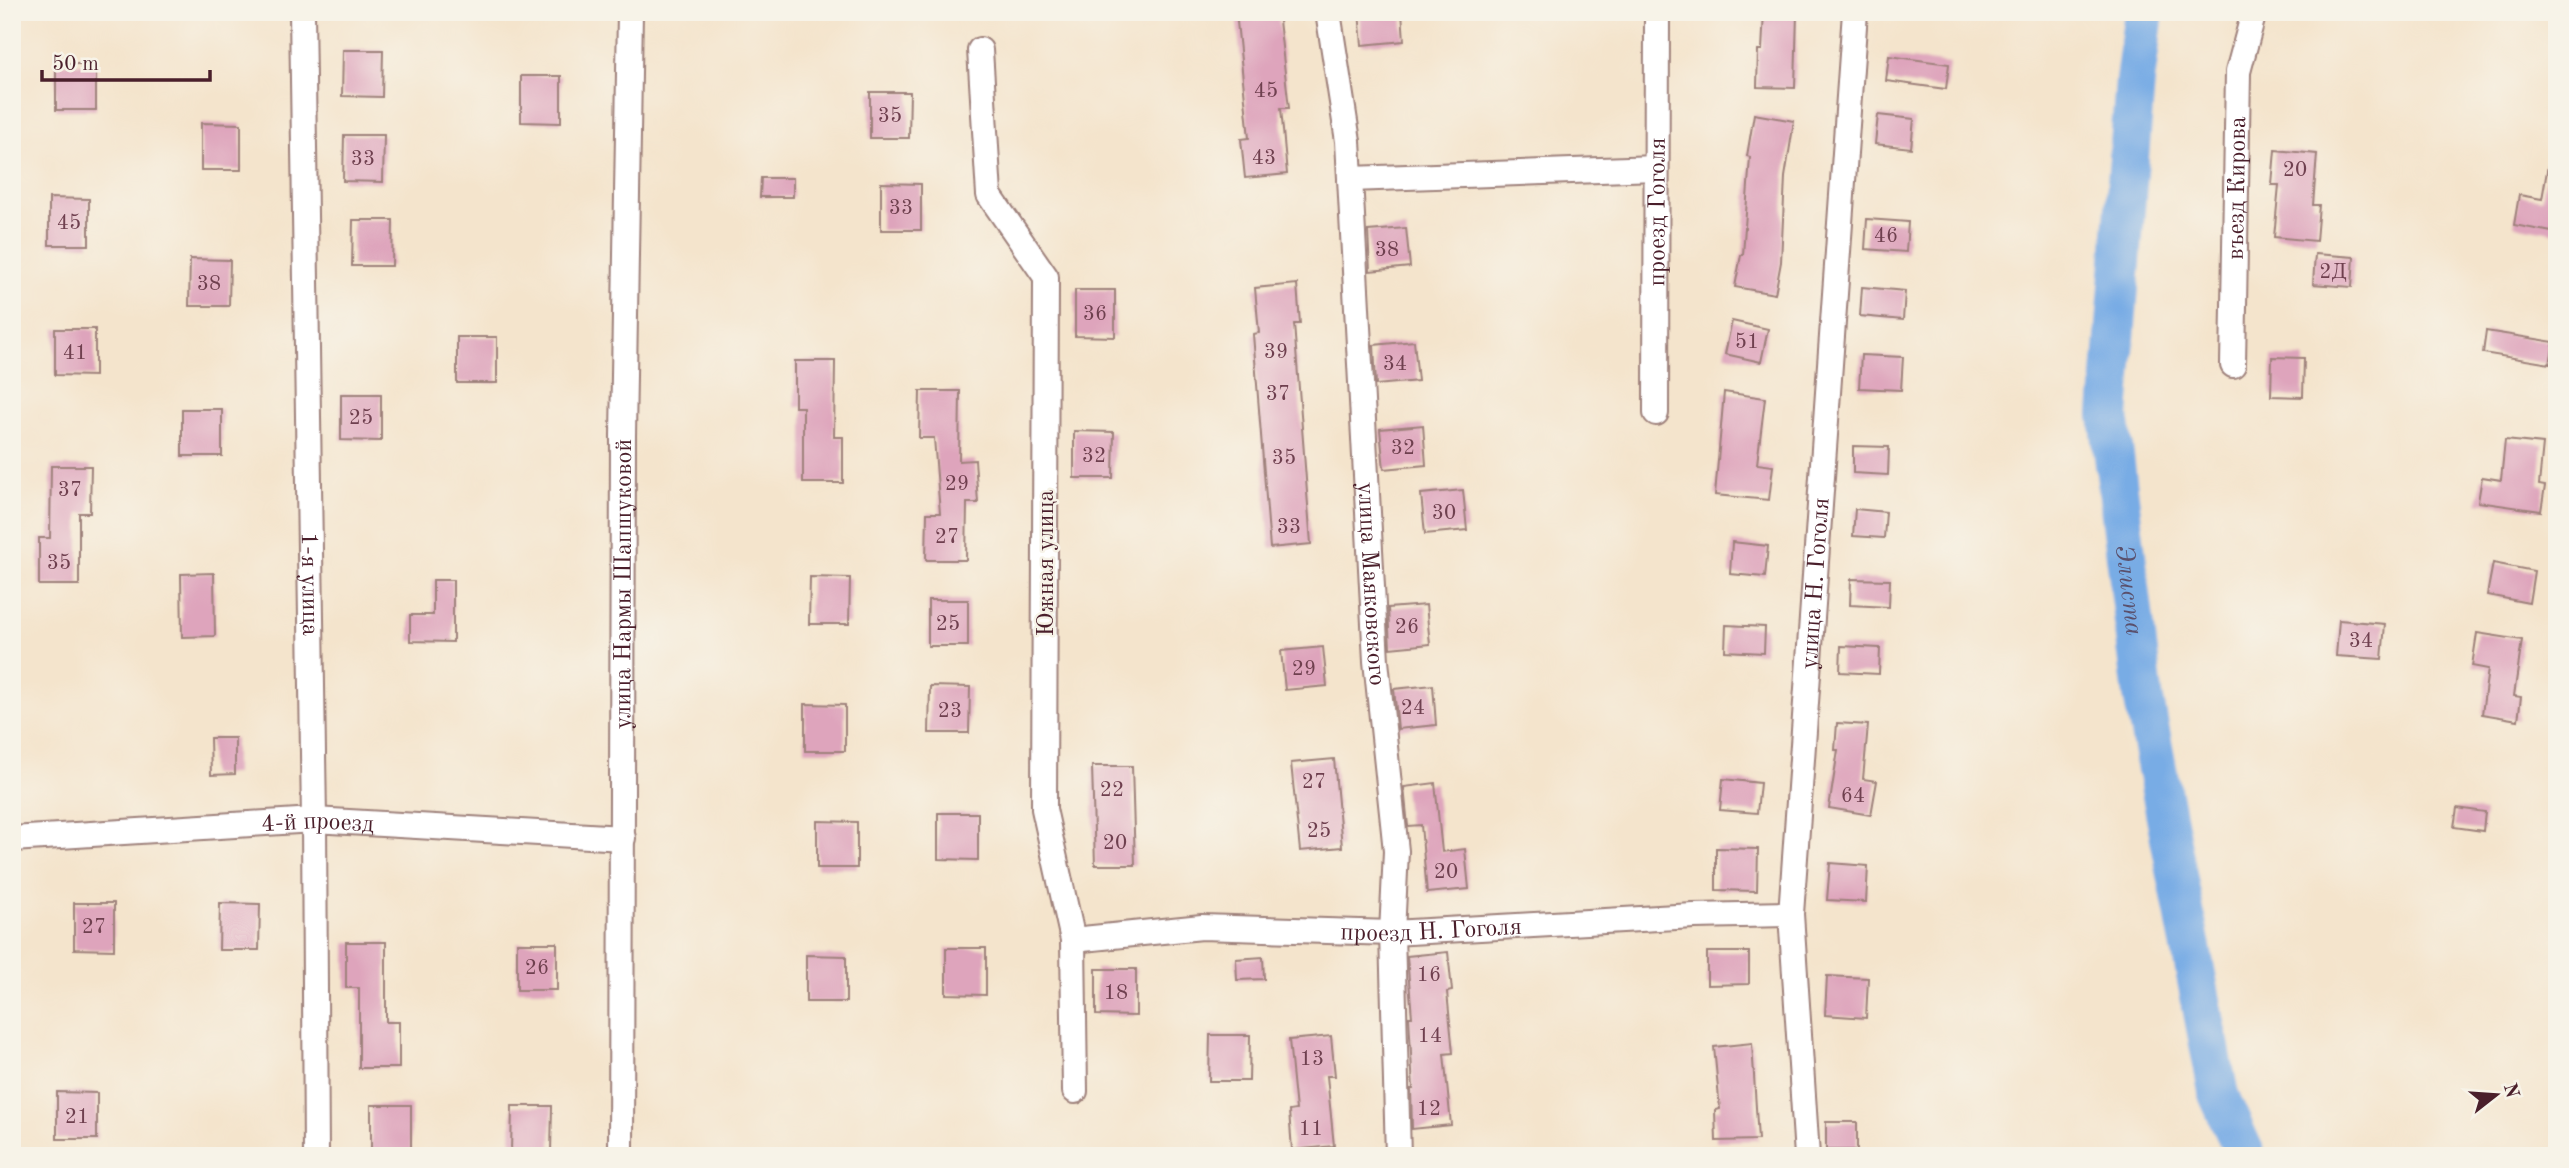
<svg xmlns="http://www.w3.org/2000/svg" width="2569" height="1168" font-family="'Old Standard TT',serif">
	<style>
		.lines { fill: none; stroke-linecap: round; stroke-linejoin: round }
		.river { stroke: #78ace5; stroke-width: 40 }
		.building { fill: #dea4bc }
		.minor-casing { stroke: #9f827c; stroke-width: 28 }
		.minor { stroke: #fff; stroke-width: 24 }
		.labels { text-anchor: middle; stroke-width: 5; stroke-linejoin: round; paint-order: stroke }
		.number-label { font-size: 21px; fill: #6f404f }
		.street-label { font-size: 24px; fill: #4a1f2b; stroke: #f7f3e8 }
		.water-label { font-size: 26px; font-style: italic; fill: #5a506c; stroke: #f7f3e8 }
	</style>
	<rect width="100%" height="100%" fill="#f7f3e8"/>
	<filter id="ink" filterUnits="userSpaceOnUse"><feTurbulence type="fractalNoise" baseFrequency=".0143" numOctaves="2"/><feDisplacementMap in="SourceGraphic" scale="14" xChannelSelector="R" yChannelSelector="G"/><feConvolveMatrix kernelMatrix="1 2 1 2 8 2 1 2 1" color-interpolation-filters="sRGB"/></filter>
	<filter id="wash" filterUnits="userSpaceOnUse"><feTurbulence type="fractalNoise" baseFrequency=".00686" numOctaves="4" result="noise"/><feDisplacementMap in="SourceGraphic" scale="28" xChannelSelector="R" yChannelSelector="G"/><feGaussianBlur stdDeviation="1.57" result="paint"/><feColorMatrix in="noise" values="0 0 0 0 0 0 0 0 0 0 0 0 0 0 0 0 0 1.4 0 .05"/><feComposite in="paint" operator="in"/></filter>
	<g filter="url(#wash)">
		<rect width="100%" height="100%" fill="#f4e4cc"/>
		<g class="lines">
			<path class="river" id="s1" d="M 2144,12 L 2135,81 L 2109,415 L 2143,695 L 2219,1096 L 2246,1156"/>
		</g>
		<g id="blocks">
			<path class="building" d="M 1236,12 L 1278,12 L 1289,108 L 1281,108 L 1287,174 L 1245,178 L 1241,139 L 1249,138 Z
				M 1359,12 L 1402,12 L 1404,41 L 1362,45 Z
				M 1764,12 L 1797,12 L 1795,88 L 1757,87 L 1758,50 L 1762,50 Z
				M 343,50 L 383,50 L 382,97 L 342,96 Z
				M 1889,56 L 1949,64 L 1946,89 L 1886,81 Z
				M 56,64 L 96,64 L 96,110 L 56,110 Z
				M 521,76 L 561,76 L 561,123 L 521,122 Z
				M 870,92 L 910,92 L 909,138 L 870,138 Z
				M 1754,114 L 1794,121 L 1785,177 L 1781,262 L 1775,294 L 1735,287 L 1741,255 L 1743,255 L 1750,157 L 1747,156 Z
				M 1878,115 L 1914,119 L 1911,148 L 1875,144 Z
				M 201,123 L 241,124 L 241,170 L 201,170 Z
				M 344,135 L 384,135 L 383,182 L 343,181 Z
				M 2275,150 L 2317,154 L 2313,205 L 2319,205 L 2316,241 L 2274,237 L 2279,185 L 2272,185 Z
				M 2548,165 L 2557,166 L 2557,233 L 2514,225 L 2519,195 L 2542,199 Z
				M 761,178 L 793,178 L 793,197 L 760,197 Z
				M 881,183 L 921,184 L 921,230 L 881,230 Z
				M 49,198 L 89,199 L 89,245 L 49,245 Z
				M 1867,219 L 1908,222 L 1906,252 L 1865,249 Z
				M 353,220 L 393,220 L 392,266 L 352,266 Z
				M 1406,228 L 1410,267 L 1370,271 L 1368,231 Z
				M 2315,254 L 2354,257 L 2352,287 L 2313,284 Z
				M 190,259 L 230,260 L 229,306 L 189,306 Z
				M 1297,284 L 1300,324 L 1294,324 L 1311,544 L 1270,548 L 1253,334 L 1259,333 L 1255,288 Z
				M 1862,287 L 1905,291 L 1903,320 L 1860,316 Z
				M 1075,290 L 1115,290 L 1115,337 L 1075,336 Z
				M 1732,321 L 1768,329 L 1761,362 L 1725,354 Z
				M 55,329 L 95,329 L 95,376 L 55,375 Z
				M 2486,331 L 2554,342 L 2550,364 L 2483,353 Z
				M 457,337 L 497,337 L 497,383 L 457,383 Z
				M 1414,341 L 1418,381 L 1376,385 L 1374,345 Z
				M 1861,355 L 1903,357 L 1901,390 L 1859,388 Z
				M 2272,357 L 2304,358 L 2303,397 L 2271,396 Z
				M 795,361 L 835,361 L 834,437 L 843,437 L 843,483 L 803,483 L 803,407 L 795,407 Z
				M 920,391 L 960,391 L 959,461 L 975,460 L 978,503 L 967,503 L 966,560 L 926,560 L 927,513 L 940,513 L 934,438 L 919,438 Z
				M 1724,392 L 1765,398 L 1757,464 L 1773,466 L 1769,500 L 1715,495 Z
				M 341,394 L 381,394 L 381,441 L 341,440 Z
				M 182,409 L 222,409 L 222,456 L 182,456 Z
				M 1423,425 L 1426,465 L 1384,469 L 1380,429 Z
				M 1074,431 L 1114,432 L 1113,478 L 1074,478 Z
				M 2505,440 L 2543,444 L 2539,485 L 2545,486 L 2541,511 L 2478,502 L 2482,477 L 2501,480 Z
				M 1853,446 L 1889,447 L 1888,475 L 1853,473 Z
				M 51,466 L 91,466 L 90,513 L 79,513 L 79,585 L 39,585 L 39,538 L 50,538 Z
				M 1463,490 L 1467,530 L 1425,534 L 1421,494 Z
				M 1855,509 L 1886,512 L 1884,538 L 1853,536 Z
				M 1732,542 L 1768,546 L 1765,577 L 1730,574 Z
				M 2493,563 L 2534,571 L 2529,603 L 2487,595 Z
				M 214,573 L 215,636 L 182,637 L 181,574 Z
				M 810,577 L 850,578 L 849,624 L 809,624 Z
				M 1851,579 L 1890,580 L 1889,607 L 1850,605 Z
				M 433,580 L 453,580 L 453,642 L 410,641 L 410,615 L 433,615 Z
				M 928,600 L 968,600 L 968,646 L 928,646 Z
				M 1426,605 L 1430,644 L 1390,648 L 1388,608 Z
				M 2339,620 L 2385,624 L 2382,659 L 2336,656 Z
				M 1726,625 L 1765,627 L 1764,653 L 1725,651 Z
				M 2477,633 L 2522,640 L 2514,696 L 2521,697 L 2518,720 L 2482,714 L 2488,669 L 2472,666 Z
				M 1841,646 L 1880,648 L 1879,674 L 1840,672 Z
				M 1323,647 L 1327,686 L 1285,690 L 1281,651 Z
				M 1433,685 L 1436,725 L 1398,729 L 1394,689 Z
				M 930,686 L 970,687 L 969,733 L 929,733 Z
				M 805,704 L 845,705 L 845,751 L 805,751 Z
				M 1837,723 L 1868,725 L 1863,779 L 1877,781 L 1871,815 L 1829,808 L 1838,750 L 1835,750 Z
				M 210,738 L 235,738 L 235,774 L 211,775 Z
				M 1334,759 L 1342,847 L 1300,851 L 1291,763 Z
				M 1092,766 L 1132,766 L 1135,865 L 1095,865 Z
				M 1723,779 L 1760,783 L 1757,813 L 1720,810 Z
				M 1435,783 L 1442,852 L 1465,849 L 1469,889 L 1427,893 L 1421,825 L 1408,826 L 1404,787 Z
				M 2457,808 L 2485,812 L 2483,831 L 2454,827 Z
				M 938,813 L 978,813 L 978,860 L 938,859 Z
				M 817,821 L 857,822 L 857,868 L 817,868 Z
				M 1716,848 L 1758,849 L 1757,891 L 1716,890 Z
				M 1830,863 L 1868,866 L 1866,902 L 1827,900 Z
				M 74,903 L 114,903 L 114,950 L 74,949 Z
				M 220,903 L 260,904 L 259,950 L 219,950 Z
				M 346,942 L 386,942 L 386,1022 L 399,1022 L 399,1068 L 359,1068 L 359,988 L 346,988 Z
				M 517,943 L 557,943 L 557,990 L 517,990 Z
				M 946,948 L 986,948 L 986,995 L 946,994 Z
				M 1448,952 L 1452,991 L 1447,992 L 1453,1053 L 1444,1054 L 1451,1125 L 1412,1129 L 1411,1089 L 1413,1089 L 1409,1017 L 1412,1017 L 1407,956 Z
				M 1707,952 L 1749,952 L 1749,984 L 1707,985 Z
				M 806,955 L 846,956 L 846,1002 L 806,1002 Z
				M 1263,957 L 1264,979 L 1237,980 L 1236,959 Z
				M 1096,969 L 1136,969 L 1136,1016 L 1096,1015 Z
				M 1827,976 L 1868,978 L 1866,1018 L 1825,1015 Z
				M 1210,1035 L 1250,1035 L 1249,1081 L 1209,1081 Z
				M 1331,1036 L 1335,1076 L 1327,1076 L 1334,1146 L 1292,1150 L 1289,1111 L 1296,1110 L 1289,1040 Z
				M 1752,1043 L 1758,1140 L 1716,1141 L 1715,1110 L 1720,1109 L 1714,1047 Z
				M 57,1092 L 97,1093 L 97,1139 L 57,1139 Z
				M 371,1105 L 411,1105 L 411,1152 L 371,1152 Z
				M 512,1106 L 552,1106 L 551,1152 L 511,1152 Z
				M 1826,1122 L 1857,1122 L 1857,1150 L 1826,1150 Z"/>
		</g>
	</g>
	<g filter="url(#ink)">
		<use href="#blocks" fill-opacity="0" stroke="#9f827c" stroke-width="2"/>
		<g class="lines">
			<defs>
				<g id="minor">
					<path id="s2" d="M 302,12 L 314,820 L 316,1156"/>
					<path id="s3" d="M 1328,12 L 1348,141 L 1376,661 L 1396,851 L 1392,933 L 1398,1156"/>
					<path d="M 980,50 L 989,195 L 1046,277 L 1044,809 L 1073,940 L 1075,1091"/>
					<path d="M 1350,179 L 1656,168"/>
					<path id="s4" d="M 2233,365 L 2238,72 L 2254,12"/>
					<path id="s5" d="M 1656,413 L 1657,12"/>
					<path id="s6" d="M 12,839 L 314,820 L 623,838"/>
					<path id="s7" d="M 1073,940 L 1202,927 L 1392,933 L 1694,916 L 1791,914"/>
					<path id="s8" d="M 621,1156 L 623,436 L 630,12"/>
					<path id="s9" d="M 1807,1156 L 1791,914 L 1855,12"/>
				</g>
			</defs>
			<use href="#minor" class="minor-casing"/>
			<use href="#minor" class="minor"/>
		</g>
	</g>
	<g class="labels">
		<g class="number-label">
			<text x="1266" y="97">45</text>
			<text x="890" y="122">35</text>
			<text x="1264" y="164">43</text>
			<text x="363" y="165">33</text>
			<text x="2295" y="176">20</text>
			<text x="901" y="214">33</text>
			<text x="69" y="229">45</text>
			<text x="1886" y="242">46</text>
			<text x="1387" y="256">38</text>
			<text x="2333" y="278">2Д</text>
			<text x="209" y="290">38</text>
			<text x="1095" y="320">36</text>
			<text x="1747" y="348">51</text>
			<text x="1276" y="358">39</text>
			<text x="75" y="359">41</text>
			<text x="1395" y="370">34</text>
			<text x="1278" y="400">37</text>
			<text x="361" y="424">25</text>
			<text x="1403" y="454">32</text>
			<text x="1094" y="462">32</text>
			<text x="1284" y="464">35</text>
			<text x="957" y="490">29</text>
			<text x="70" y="496">37</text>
			<text x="1444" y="519">30</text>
			<text x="1289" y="533">33</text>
			<text x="947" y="543">27</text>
			<text x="59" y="569">35</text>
			<text x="948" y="630">25</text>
			<text x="1407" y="633">26</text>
			<text x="2361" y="647">34</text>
			<text x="1304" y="675">29</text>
			<text x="1413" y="714">24</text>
			<text x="950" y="717">23</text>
			<text x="1314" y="788">27</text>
			<text x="1112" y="796">22</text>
			<text x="1853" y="802">64</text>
			<text x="1319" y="837">25</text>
			<text x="1115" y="849">20</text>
			<text x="1446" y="878">20</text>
			<text x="94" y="933">27</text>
			<text x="537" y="974">26</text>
			<text x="1429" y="981">16</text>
			<text x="1116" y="999">18</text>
			<text x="1430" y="1042">14</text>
			<text x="1312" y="1065">13</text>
			<text x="1429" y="1115">12</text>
			<text x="77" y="1123">21</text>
			<text x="1311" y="1135">11</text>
		</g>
		<g class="street-label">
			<text dy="8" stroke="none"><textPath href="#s4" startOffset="177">въезд Кирова</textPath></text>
			<text dy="8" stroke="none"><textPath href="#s5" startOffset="201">проезд Гоголя</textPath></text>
			<text transform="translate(1045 563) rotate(-90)" y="8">Южная улица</text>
			<text dy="8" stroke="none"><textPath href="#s2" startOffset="572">1-я улица</textPath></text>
			<text dy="8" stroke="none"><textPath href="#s8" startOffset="572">улица Нармы Шапшуковой</textPath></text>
			<text dy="8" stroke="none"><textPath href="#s3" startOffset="574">улица Маяковского</textPath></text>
			<text dy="8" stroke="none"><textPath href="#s9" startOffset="574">улица Н. Гоголя</textPath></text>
			<text dy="8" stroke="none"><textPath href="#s6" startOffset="306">4-й проезд</textPath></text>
			<text dy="8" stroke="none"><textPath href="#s7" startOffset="359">проезд Н. Гоголя</textPath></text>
		</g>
		<g class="water-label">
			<text dy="9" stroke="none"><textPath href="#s1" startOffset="581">Элиста</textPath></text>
		</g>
	</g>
	<rect width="2569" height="1168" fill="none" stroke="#f7f3e8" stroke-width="42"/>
	<g transform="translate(2496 1095) rotate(73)" stroke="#f7f3e8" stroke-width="5" paint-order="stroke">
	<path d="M0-5L12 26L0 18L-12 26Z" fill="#4a1f2b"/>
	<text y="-10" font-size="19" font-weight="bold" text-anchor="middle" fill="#4a1f2b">N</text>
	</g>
	<path d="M42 70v10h168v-10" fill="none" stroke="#4a1f2b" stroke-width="3.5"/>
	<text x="52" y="70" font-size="21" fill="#4a1f2b" stroke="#f7f3e8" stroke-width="5" paint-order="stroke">50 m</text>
</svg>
